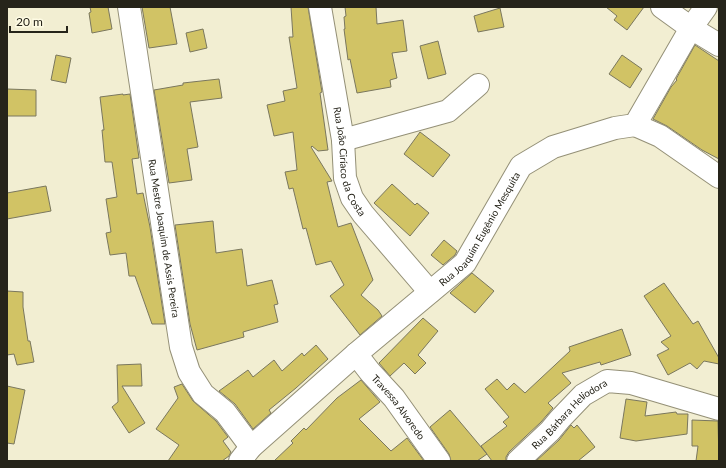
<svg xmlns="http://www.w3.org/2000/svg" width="726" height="468" font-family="Lato,sans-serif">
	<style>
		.building { fill: #d1c365; stroke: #7a775e }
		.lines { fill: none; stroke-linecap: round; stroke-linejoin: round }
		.minor-casing { stroke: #949077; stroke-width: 24 }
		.minor { stroke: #fff; stroke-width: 22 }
		.labels { text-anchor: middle; stroke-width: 4; stroke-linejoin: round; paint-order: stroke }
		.street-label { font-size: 10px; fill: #26241a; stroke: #fefbe4 }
	</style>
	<rect width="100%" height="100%" fill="#f2eed2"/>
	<path class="building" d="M 90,7 L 108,7 L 112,29 L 92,33 L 89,13 L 91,12 Z
		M 142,7 L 170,7 L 177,44 L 149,48 Z
		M 291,7 L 308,7 L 322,92 L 320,93 L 328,150 L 318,151 L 312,146 L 311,147 L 332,181 L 327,182 L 338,227 L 351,223 L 373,280 L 361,295 L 378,310 L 382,316 L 360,335 L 330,296 L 344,285 L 331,261 L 316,265 L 306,228 L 303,229 L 293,188 L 289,189 L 285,172 L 297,170 L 293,132 L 274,136 L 267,105 L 285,101 L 283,91 L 297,88 L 289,37 L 293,37 Z
		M 345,7 L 376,7 L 377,24 L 403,20 L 407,51 L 392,53 L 397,78 L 390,80 L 391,87 L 357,93 L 350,59 L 348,60 L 344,29 L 345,29 L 344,17 L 346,16 Z
		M 606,7 L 644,7 L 627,30 L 614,20 L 617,16 Z
		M 500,8 L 504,27 L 478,32 L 474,16 Z
		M 203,29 L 207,48 L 190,52 L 186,33 Z
		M 438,41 L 446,74 L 428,79 L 420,46 Z
		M 695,45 L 719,61 L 719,159 L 702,150 L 667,126 L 653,119 L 671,87 L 677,80 L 676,79 Z
		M 56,55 L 71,58 L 66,83 L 51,80 Z
		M 622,55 L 642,69 L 630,88 L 609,74 Z
		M 219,79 L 222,98 L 190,102 L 198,147 L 187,149 L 192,180 L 169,183 L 154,90 L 183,85 L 183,83 Z
		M 7,89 L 36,90 L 36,116 L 7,116 Z
		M 123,94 L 123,95 L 130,94 L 139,158 L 132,159 L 137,194 L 143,193 L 150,227 L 165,324 L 152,324 L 135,276 L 129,276 L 126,253 L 110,255 L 106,233 L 111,232 L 106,199 L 117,197 L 112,162 L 105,162 L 102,130 L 104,130 L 100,97 Z
		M 420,132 L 450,155 L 433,177 L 404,154 Z
		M 392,184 L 415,205 L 417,203 L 429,213 L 410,236 L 374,203 Z
		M 46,186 L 51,211 L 7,219 L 7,193 Z
		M 213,221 L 216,253 L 242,249 L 247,286 L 272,280 L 278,304 L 274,305 L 278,322 L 243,332 L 244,337 L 197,350 L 190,324 L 175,225 Z
		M 444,240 L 457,251 L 455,255 L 443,265 L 431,255 Z
		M 472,273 L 494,291 L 475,313 L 450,293 Z
		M 664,283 L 693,324 L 698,321 L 719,358 L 719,364 L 704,361 L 697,369 L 690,363 L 668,375 L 657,355 L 669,349 L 661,342 L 671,336 L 644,296 Z
		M 7,291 L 23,292 L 23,307 L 28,341 L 30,341 L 34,362 L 17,365 L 14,354 L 7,355 Z
		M 423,318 L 438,331 L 418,355 L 426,363 L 415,374 L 404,363 L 390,376 L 379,363 Z
		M 622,329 L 631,355 L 601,365 L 600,362 L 562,373 L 571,383 L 548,403 L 553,408 L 541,422 L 509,452 L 506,457 L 506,461 L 492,461 L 481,446 L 507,426 L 503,422 L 509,417 L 485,389 L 497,379 L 507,390 L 514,383 L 525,393 L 570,351 L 569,347 Z
		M 316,345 L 328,359 L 296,388 L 269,410 L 271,413 L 253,429 L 235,404 L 219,391 L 248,370 L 253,377 L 274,360 L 282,371 L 302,353 L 304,356 Z
		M 141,364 L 142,386 L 122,386 L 145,423 L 129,433 L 112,407 L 118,402 L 117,365 Z
		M 361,380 L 380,402 L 359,419 L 391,451 L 407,438 L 424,461 L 274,461 L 293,443 L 291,441 L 304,428 L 306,430 L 337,398 Z
		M 182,384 L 193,401 L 216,421 L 228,437 L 223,441 L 231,452 L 229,456 L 222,461 L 168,461 L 179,445 L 156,429 L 178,398 L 174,387 Z
		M 7,386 L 25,390 L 14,444 L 7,443 Z
		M 626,399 L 647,402 L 645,416 L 676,412 L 677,414 L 688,414 L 687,434 L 636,441 L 620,438 Z
		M 450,410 L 487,454 L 477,461 L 451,461 L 449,454 L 430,427 Z
		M 692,420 L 718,421 L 719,461 L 696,461 L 698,446 L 692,446 Z
		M 571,425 L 574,428 L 577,425 L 595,447 L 578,461 L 536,461 L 559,440 Z"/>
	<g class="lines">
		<defs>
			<g id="minor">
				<path id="s1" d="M 129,7 L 181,347 L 189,372 L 203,394 L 225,412 L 251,447"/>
				<path id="s2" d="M 320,7 L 343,140 L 345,178 L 352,198 L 363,214 L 430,292"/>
				<path d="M 662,7 L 691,28 L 719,45"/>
				<path d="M 635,125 L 660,136 L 719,177"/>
				<path d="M 343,140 L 448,111 L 478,85"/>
				<path id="s3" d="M 356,354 L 370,372 L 394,398 L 439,461"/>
				<path id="s4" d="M 240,461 L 251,447 L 356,354 L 465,263 L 521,166 L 553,147 L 615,128 L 635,125 L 691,28 L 706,7"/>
				<path id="s5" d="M 518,461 L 550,431 L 560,419 L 583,395 L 607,381 L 631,383 L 719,409"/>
			</g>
		</defs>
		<use href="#minor" class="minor-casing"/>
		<use href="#minor" class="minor"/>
	</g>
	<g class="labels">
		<g class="street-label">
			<text dy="4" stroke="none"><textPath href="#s2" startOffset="158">Rua João Ciríaco da Costa</textPath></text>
			<text dy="4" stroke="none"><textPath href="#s4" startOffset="336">Rua Joaquim Eugênio Mesquita</textPath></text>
			<text dy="4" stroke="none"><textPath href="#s1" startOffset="234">Rua Mestre Joaquim de Assis Pereira</textPath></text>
			<text dy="4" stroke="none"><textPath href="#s3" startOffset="68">Travessa Alvoredo</textPath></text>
			<text dy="4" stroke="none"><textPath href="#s5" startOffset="70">Rua Bárbara Heliodora</textPath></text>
		</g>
	</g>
	<rect width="726" height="468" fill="none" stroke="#26241a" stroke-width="16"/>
	<path d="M10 26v6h57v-6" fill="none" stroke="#26241a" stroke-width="2"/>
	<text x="16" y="26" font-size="12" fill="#26241a" stroke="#fefbe4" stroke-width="3" paint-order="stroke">20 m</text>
</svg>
